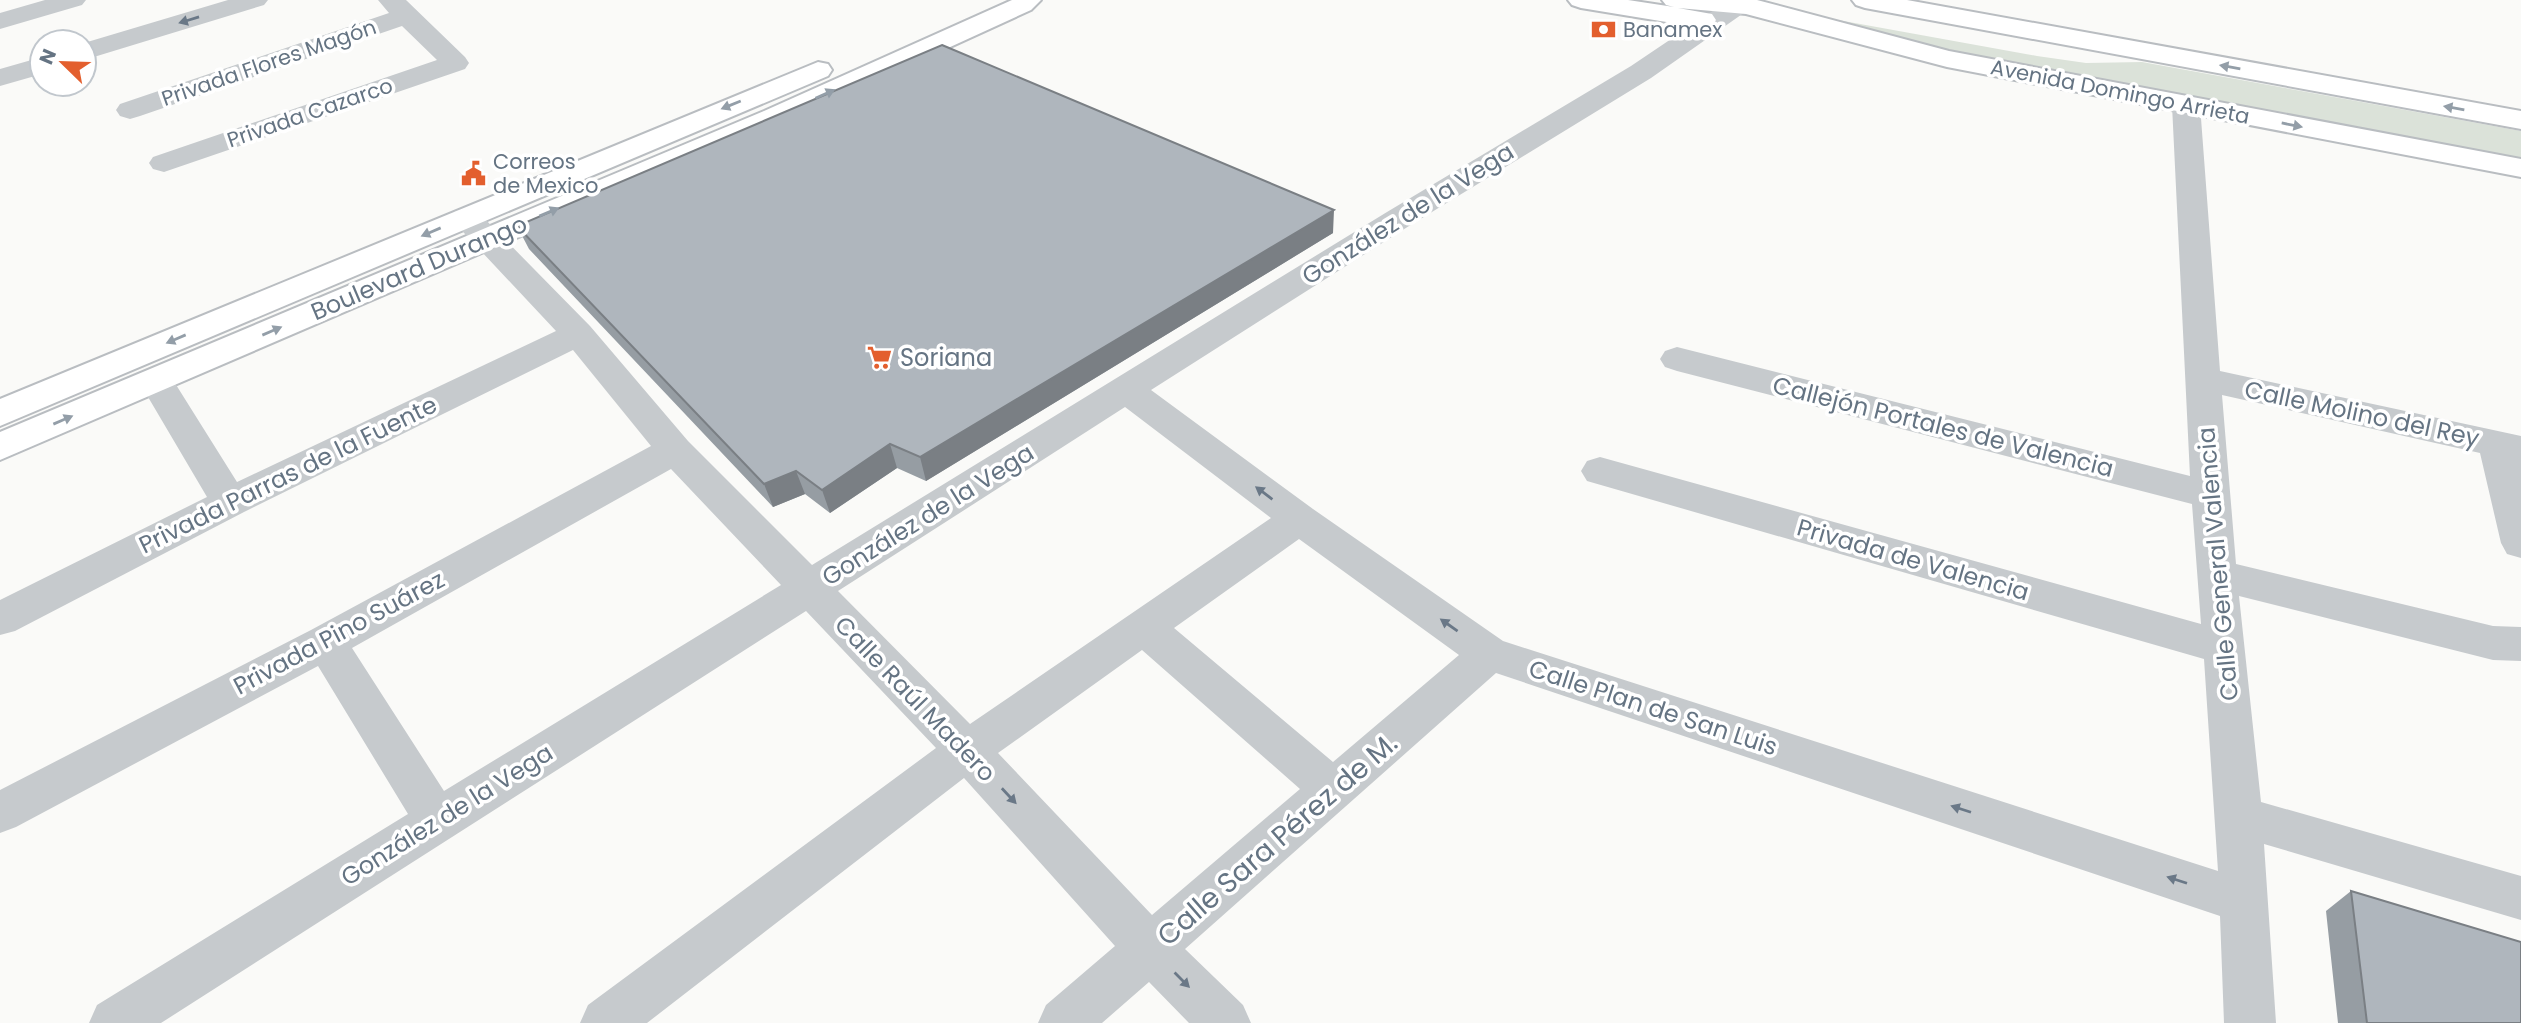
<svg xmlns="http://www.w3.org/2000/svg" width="2521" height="1023" font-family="Poppins,sans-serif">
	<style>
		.green { fill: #dbe2d9 }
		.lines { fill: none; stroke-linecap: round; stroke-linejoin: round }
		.major-casing { stroke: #b9bdc1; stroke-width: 4 }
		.minor { fill: #c6cacd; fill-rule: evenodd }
		.major { fill: #fff; fill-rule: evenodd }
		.wall { fill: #969da3 }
		.shaded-wall { fill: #7a7f84 }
		.building { fill: #afb6bd; stroke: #7a7f84; stroke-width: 2 }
		.oneway { fill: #6a7887 }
		.oneway2 { fill: #939ea8 }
		.labels { text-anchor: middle; stroke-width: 7; stroke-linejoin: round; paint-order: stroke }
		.far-poi-label { font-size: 21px; fill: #657483; stroke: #fff; text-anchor: start }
		.far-street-label { font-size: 21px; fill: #657483; stroke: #fff }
		.street-label { font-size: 24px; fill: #657483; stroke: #fff }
		.poi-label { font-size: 24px; fill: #657483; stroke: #fff; text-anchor: start }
		.near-street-label { font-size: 28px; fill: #657483; stroke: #fff }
	</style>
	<rect width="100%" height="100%" fill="#fafaf8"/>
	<path class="green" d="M 1838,20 L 2037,56 L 2086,63 L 2142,62 L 2521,131 L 2521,159 L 1954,52 Z"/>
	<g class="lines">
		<defs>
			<path id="major" d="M 1012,0 L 1041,0 L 1031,10 L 784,123 L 0,460 L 0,432 L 764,111 Z
				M 1568,0 L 1628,0 L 1674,7 L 1666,5 L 1662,0 L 1757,0 L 1949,51 L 2521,159 L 2521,177 L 1947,67 L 1746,14 L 1678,8 L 1712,14 L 1716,20 L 1712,26 L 1703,28 L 1581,8 L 1572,5 Z
				M 1852,0 L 1907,0 L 2521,111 L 2521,129 L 1865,8 L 1856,5 Z
				M 818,62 L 828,64 L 832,70 L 828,76 L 0,426 L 0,399 Z"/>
		</defs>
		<use href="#major" class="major-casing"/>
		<path class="minor" d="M 45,0 L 86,0 L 82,5 L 0,29 L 0,13 Z
			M 228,0 L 268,0 L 264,5 L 84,60 L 84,43 Z
			M 378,0 L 406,0 L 465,57 L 469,63 L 465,69 L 164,172 L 153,169 L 149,163 L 153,157 L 437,60 L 402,26 L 140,116 L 130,119 L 120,116 L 116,110 L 120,104 L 389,13 Z
			M 1729,0 L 1748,0 L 1752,5 L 1748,10 L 1651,78 L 1409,226 L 1151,390 L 1313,509 L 1503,641 L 2218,871 L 2204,659 L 1587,481 L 1581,471 L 1587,461 L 1600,457 L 2201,624 L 2192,504 L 1677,371 L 1665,367 L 1660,359 L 1665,351 L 1677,347 L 2190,476 L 2172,105 L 2176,99 L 2186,97 L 2196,99 L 2200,105 L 2220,371 L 2521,436 L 2521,558 L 2507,554 L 2501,543 L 2480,453 L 2222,395 L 2236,564 L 2493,626 L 2521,627 L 2521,661 L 2493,660 L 2239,596 L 2261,802 L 2521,876 L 2521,920 L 2264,844 L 2276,1023 L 2224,1023 L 2220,916 L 1496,673 L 1185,949 L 1243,1005 L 1251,1023 L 1189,1023 L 1149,982 L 1102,1023 L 1038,1023 L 1046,1005 L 1115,946 L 964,778 L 647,1023 L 580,1023 L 588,1005 L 936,748 L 806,611 L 161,1023 L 89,1023 L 97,1005 L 408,814 L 318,666 L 16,827 L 0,833 L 0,790 L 311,630 L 651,446 L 573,350 L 244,512 L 15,631 L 0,635 L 0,600 L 207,497 L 138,380 L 144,372 L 156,368 L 168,372 L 237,482 L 556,331 L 450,218 L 455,211 L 466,209 L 477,211 L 590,326 L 688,441 L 812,565 L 1387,212 L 1631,66 ZM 1125,407 L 1271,518 L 970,724 L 838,591 ZM 671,469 L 781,585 L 444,791 L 352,648 ZM 1299,539 L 1459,655 L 1333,762 L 1174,628 ZM 1142,650 L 1300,789 L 1152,915 L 998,753 Z
			M 42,57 L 42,74 L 0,86 L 0,69 Z"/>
		<use href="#major" class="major"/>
	</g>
	<path class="wall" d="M 517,226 L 1333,233 L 926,481 L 897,468 L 830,513 L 805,494 L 773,507 L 529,249 Z
		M 2351,891 L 2521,1023 L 2338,1023 L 2326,911 Z"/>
	<path class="shaded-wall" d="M 1334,210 L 1333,233 L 926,481 L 920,457 Z
		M 890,444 L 897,468 L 830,513 L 822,490 Z
		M 796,471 L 805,494 L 773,507 L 764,484 Z"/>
	<path class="building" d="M 942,45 L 1334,210 L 920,457 L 890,444 L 822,490 L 796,471 L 764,484 L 517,226 Z
		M 2351,891 L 2521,942 L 2521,1023 L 2367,1023 Z"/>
	<defs><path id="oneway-solid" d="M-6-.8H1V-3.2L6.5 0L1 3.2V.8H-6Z" transform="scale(1.75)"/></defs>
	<g class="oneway">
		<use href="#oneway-solid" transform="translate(189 20) rotate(163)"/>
		<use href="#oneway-solid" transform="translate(1264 493) rotate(-143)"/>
		<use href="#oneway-solid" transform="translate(1449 625) rotate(-145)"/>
		<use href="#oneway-solid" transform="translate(1009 796) rotate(47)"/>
		<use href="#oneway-solid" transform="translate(1961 809) rotate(-162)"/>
		<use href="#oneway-solid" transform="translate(2177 880) rotate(-162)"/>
		<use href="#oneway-solid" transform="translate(1182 980) rotate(45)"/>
	</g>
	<g class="oneway2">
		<use href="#oneway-solid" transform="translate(2230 67) rotate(-170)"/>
		<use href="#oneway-solid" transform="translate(825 94) rotate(-24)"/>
		<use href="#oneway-solid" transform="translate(731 105) rotate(158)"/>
		<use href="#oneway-solid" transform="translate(2454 108) rotate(-170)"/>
		<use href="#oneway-solid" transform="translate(2292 125) rotate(11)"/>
		<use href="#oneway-solid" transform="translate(549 212) rotate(-23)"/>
		<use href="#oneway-solid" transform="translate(431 232) rotate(157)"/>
		<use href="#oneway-solid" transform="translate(272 331) rotate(-23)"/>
		<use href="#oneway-solid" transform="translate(176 339) rotate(157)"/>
		<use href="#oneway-solid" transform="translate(63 420) rotate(-23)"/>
	</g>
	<defs>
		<symbol id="bank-bare" viewBox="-9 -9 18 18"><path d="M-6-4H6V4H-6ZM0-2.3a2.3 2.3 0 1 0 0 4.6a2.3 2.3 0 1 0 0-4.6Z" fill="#e35f2e" stroke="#fff" stroke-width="2.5" paint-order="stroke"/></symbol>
		<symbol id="civic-bare" viewBox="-9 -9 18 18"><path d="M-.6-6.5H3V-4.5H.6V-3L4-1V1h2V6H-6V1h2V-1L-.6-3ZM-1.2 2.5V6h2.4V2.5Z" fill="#e35f2e" stroke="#fff" stroke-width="2.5" paint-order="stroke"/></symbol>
		<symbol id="supermarket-bare" viewBox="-9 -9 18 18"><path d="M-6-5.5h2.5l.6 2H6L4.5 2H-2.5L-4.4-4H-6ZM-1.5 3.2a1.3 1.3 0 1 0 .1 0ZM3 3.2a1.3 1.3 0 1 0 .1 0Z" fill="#e35f2e" stroke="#fff" stroke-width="2.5" paint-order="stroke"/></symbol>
	</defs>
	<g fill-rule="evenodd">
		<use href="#bank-bare" x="1586" y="12" width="35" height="35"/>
		<use href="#civic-bare" x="456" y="156" width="35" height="35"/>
		<use href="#supermarket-bare" x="862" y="340" width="35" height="35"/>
	</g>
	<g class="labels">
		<g class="far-poi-label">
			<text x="1623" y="37">Banamex</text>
			<text x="493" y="169">Correos<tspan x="493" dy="24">de Mexico</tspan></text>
		</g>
		<g class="far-street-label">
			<text transform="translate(269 63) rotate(-19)" y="7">Privada Flores Magón</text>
			<text transform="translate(2120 92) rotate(11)" y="7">Avenida Domingo Arrieta</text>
			<text transform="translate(310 113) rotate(-19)" y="7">Privada Cazarco</text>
		</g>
		<g class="street-label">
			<text transform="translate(1408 214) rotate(-32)" y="8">González de la Vega</text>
			<text transform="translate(419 268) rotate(-23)" y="8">Boulevard Durango</text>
			<text transform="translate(2362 414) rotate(12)" y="8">Calle Molino del Rey</text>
			<text transform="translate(1943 427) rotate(14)" y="8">Callejón Portales de Valencia</text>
			<text transform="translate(288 475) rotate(-26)" y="8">Privada Parras de la Fuente</text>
			<text transform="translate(928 515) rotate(-32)" y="8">González de la Vega</text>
			<text transform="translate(1913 560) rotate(16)" y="8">Privada de Valencia</text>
			<text transform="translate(2218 564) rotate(-95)" y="8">Calle General Valencia</text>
			<text transform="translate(339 633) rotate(-28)" y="8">Privada Pino Suárez</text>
			<text transform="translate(915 699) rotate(46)" y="8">Calle Raúl Madero</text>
			<text transform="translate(1653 708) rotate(18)" y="8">Calle Plan de San Luis</text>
			<text transform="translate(447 815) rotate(-32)" y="8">González de la Vega</text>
		</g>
		<g class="poi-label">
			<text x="900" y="366">Soriana</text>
		</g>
		<g class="near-street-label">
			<text transform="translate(1277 839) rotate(-41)" y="10">Calle Sara Pérez de M.</text>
		</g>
	</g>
	<g transform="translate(63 63) rotate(293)"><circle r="33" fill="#ffffff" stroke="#c1c7cd" stroke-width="2"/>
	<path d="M0-5L12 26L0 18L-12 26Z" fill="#e35f2e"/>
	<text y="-10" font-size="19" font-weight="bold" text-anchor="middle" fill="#657483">N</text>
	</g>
</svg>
